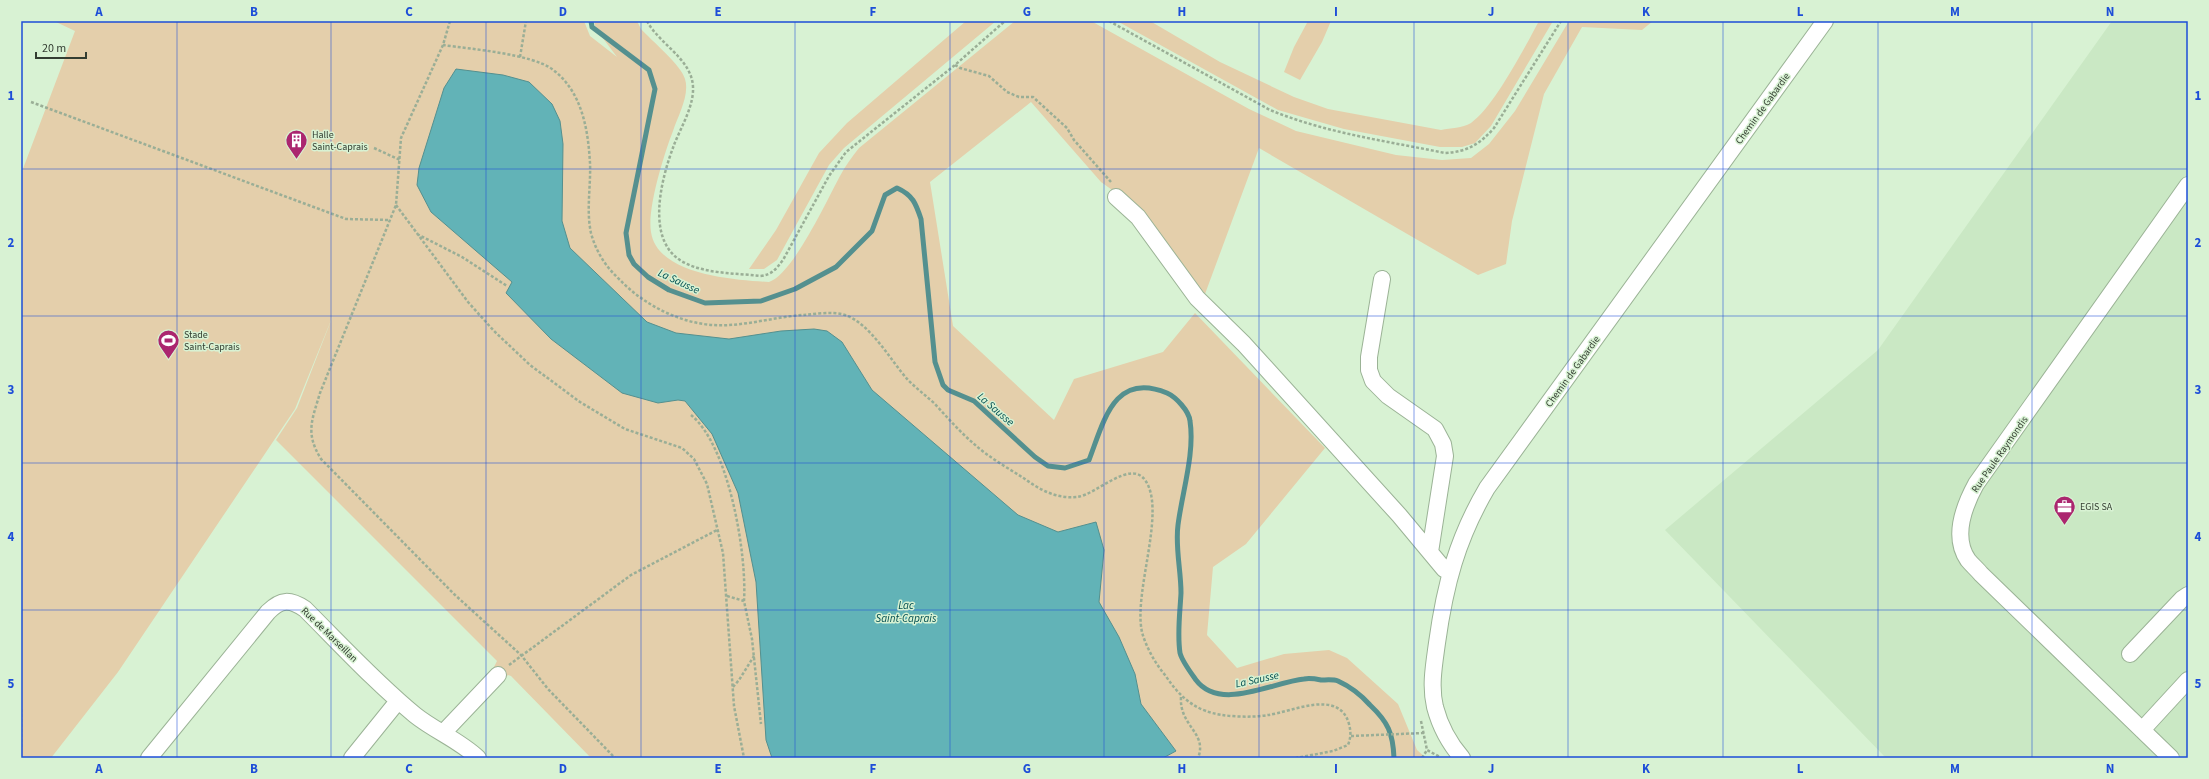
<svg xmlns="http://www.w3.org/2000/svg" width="2209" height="779" font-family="'Source Sans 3',sans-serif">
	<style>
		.built { fill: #cae8c4 }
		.green { fill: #e4cfab }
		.water { fill: #62b3b7; stroke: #54908f }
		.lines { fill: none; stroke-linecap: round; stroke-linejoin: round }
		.stream { stroke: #54908f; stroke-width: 5 }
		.minor-casing { stroke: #9bb396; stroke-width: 18 }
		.path { stroke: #9aae96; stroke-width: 2.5; stroke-dasharray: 3 2; stroke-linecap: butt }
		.minor { stroke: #fff; stroke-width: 16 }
		.grid { fill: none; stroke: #1d4ed8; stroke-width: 1; stroke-opacity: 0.55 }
		.labels { text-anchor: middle; stroke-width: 3; stroke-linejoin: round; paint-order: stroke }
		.street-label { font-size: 10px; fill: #333d31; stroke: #d8f2d3 }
		.poi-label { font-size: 10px; fill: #333d31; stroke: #d8f2d3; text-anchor: start }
		.water-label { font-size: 11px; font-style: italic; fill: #004d50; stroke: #d8f2d3 }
		.neatline { fill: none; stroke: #1d4ed8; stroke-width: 1.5 }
		.grid-label { font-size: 13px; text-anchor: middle; font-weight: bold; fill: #1d4ed8 }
	</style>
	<rect width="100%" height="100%" fill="#d8f2d3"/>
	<path class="built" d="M 2112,21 L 2188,21 L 2188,758 L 1886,758 L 1665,530 L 1878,350 Z"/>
	<path class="green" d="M 54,21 L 584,21 L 590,36 L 617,57 L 596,29 L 594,21 L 637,21 L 641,29 C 651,40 682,66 685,79 C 690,95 678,116 673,131 C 664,154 647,209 651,232 C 657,275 735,280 769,282 C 793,274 827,200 840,176 C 845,166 852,157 859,148 L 1015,21 L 1091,21 L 1249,109 L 1296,131 L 1396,155 L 1442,160 L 1471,158 L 1489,144 L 1515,111 L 1569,21 L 1653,21 L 1642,30 L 1582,27 L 1544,94 L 1512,221 L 1506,264 L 1478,275 L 1259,148 L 1205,294 L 1136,207 L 1101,182 L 1031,102 L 930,182 L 953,326 L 1054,420 L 1074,379 L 1163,352 L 1195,313 L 1325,448 L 1246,544 L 1213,567 L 1207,635 L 1237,668 L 1284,654 L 1329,650 L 1347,658 L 1398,704 L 1417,750 L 1426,758 L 591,758 L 511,676 L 508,675 L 505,678 L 493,669 L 497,661 L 276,440 L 297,408 L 334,313 L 295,409 L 118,672 L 51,758 L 21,758 L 21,174 L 75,31 Z
		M 966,21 L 996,21 L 844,148 L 829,165 L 777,260 L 764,269 L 749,269 L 776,230 L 819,153 L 847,123 Z
		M 1117,21 L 1150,21 L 1220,62 L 1294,97 L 1328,109 L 1441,130 C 1451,128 1462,128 1471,123 C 1494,107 1525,47 1539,21 L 1553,21 L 1491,126 L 1475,143 L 1462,147 L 1440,147 L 1344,129 L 1278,110 Z
		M 1308,21 L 1331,21 L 1322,42 L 1300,80 L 1284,72 L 1294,47 Z"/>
	<path class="water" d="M 456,69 L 503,75 L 529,82 L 552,104 L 560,121 L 563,144 L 562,221 L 570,248 L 647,322 L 676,333 L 729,339 L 781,331 L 814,329 L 827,331 L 842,342 L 872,390 L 1018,515 L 1058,532 L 1096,522 L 1104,550 L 1099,602 L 1119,637 L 1135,674 L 1141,704 L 1176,751 L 1163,758 L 772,758 L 766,740 L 756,582 L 738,493 L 712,434 L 685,401 L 678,400 L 658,403 L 622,393 L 551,339 L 506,293 L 512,282 L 431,212 L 417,185 L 419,168 L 444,88 Z"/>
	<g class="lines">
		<path class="stream" d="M 591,21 L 592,27 L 649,70 L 655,89 L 626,233 L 629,255 L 634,264 L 648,277 L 669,290 L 705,303 L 761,301 L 795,289 L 836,267 L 872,231 L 885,195 L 897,188 C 913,195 916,204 921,219 L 935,362 L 943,385 L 948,390 L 974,401 L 1035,457 L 1048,466 L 1065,468 L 1089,460 C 1104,421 1114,371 1167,393 C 1176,397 1189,411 1190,421 C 1195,453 1182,493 1178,525 C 1175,547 1181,570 1181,593 C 1180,613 1177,633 1180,653 C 1182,661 1191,673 1196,680 C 1220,712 1273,682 1304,679 C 1309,678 1316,679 1321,680 C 1326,680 1333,679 1338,681 C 1349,686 1362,696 1370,705 C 1388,722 1393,733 1394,758"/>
		<defs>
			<path id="minor" d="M 1116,197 L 1138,217 L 1197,298 L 1244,344 L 1399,515 L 1444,569 L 1449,572
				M 1382,279 L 1369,357 L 1369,370 L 1373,381 L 1388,396 L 1435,429 L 1443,444 L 1445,456 L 1430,552
				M 2130,654 L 2182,599 L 2188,595
				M 2142,730 L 2188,680
				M 443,733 L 498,675
				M 149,758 L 268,612 C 281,599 290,599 305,609 C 341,645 376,683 415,715 C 435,731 459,740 478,758
				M 352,758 L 398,701
				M 1462,758 C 1449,743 1440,726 1435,707 C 1430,686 1434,665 1437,643 C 1445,585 1457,539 1487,488 L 1825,21
				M 2171,758 L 1981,574 C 1977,569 1972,565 1968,560 C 1952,537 1964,506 1976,484 L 2188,185"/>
		</defs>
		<use href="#minor" class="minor-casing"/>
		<path class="path" d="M 450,21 L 443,45 L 401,138 L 396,205 L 320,393 C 312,420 305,433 321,459 L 455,595 L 521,655 L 548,689 L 615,758
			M 647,21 C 659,44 692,59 693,87 C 694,106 681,127 674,145 C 661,179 644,243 685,263 C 707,274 736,273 760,276 C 772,275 776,269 783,260 L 829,176 L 846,152 L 955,65 L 1005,21
			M 1109,21 L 1270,110 C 1326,133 1386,141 1445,153 C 1467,152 1480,144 1494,128 L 1561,21
			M 443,45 C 471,49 531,54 552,69 C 582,91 588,129 590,163 C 591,186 586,210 591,233 C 596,252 606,267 620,280 C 643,304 679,323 713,325 C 743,327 773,317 803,315 C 816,314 832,311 845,315 C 870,323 891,361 908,380 C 916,388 925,395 934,403 C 947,417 959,431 973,443 C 988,457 1008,468 1025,479 C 1040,490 1057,499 1077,497 C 1096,495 1130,459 1145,480 C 1167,510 1133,592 1142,632 C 1146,647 1155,663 1165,675 C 1176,691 1187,704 1206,711 C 1221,717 1252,718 1268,715 C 1292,712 1339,688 1349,724 C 1351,732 1351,737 1348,745 L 1333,751 L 1296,758
			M 520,57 L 526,21
			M 955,65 L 960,68 L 989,76 L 1007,92 L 1019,97 L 1033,97 L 1067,128 L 1074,140 L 1111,182
			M 31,102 L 346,219 L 390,220
			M 374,148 L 400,160
			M 396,205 L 468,302 L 494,331 L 530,365 L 580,402 L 625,429 L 682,448 L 694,459 L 707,484 L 723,553 L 734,706 L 744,758
			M 417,234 L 462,257 L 507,286
			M 691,415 C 729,446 747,554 744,601
			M 727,596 L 744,601 L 752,639 L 761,724
			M 509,665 L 631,575 L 717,530
			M 733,687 L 739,680 L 754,656
			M 1181,697 C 1179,726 1208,733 1198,758
			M 21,709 L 21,749
			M 1421,721 L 1427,750 L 1440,757
			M 1351,736 L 1424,733
			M 1422,758 L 1427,750"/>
		<use href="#minor" class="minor"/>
	</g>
	<path class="grid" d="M 177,21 L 177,758M 331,21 L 331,758M 486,21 L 486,758M 641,21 L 641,758M 795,21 L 795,758M 950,21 L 950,758M 1104,21 L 1104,758M 1259,21 L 1259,758M 1414,21 L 1414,758M 1568,21 L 1568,758M 1723,21 L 1723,758M 1878,21 L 1878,758M 2032,21 L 2032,758M 21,169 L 2188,169M 21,316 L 2188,316M 21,463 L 2188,463M 21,610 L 2188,610"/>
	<defs>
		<symbol id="building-pin" viewBox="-11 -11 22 30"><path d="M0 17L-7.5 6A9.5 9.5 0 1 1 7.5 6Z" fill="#ab266f" stroke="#d8f2d3"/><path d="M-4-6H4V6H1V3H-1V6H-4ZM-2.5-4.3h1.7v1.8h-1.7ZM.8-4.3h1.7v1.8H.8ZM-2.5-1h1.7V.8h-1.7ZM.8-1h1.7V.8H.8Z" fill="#fff"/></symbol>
		<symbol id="stadium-pin" viewBox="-11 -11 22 30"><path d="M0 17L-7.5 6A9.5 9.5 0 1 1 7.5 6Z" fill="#ab266f" stroke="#d8f2d3"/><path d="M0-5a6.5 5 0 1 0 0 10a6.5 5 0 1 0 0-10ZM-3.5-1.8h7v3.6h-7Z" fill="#fff"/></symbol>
		<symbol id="office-pin" viewBox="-11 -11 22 30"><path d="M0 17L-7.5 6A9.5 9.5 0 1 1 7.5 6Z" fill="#ab266f" stroke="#d8f2d3"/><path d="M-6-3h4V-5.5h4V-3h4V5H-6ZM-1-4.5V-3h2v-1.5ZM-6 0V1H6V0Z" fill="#fff"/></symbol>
	</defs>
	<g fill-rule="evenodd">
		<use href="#building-pin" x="284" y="128" width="25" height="34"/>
		<use href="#stadium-pin" x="156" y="328" width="25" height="34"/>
		<use href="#office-pin" x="2052" y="494" width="25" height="34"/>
	</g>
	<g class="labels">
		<g class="street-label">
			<text transform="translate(1762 108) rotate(-54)" y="4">Chemin de Gabardie</text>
			<text transform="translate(1572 371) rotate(-54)" y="4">Chemin de Gabardie</text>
			<text transform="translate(1999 454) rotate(-55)" y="4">Rue Paule Raymondis</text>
			<text transform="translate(330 634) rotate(44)" y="4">Rue de Marseillan</text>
		</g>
		<g class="poi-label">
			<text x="312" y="138">Halle<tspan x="312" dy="12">Saint-Caprais</tspan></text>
			<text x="184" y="338">Stade<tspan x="184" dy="12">Saint-Caprais</tspan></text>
			<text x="2080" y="510">EGIS SA</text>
		</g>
		<g class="water-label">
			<text transform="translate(679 281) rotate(25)" y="4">La Sausse</text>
			<text transform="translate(996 409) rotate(41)" y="4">La Sausse</text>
			<text x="906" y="609">Lac<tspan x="906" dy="13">Saint-Caprais</tspan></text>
			<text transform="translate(1257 679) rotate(-12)" y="4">La Sausse</text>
		</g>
	</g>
	<rect width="2209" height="779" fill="none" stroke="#d8f2d3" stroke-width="44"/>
	<path d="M36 52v6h50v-6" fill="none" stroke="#333d31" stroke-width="2"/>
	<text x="42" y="52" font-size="12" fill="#333d31" stroke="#d8f2d3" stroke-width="3" paint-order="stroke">20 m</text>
	<rect x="22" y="22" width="2165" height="735" class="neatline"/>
	<g class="grid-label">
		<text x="99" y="16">A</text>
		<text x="254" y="16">B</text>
		<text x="409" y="16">C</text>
		<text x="563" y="16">D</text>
		<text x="718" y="16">E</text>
		<text x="873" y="16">F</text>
		<text x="1027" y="16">G</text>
		<text x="1182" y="16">H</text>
		<text x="1336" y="16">I</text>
		<text x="1491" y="16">J</text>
		<text x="1646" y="16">K</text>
		<text x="1800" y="16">L</text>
		<text x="1955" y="16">M</text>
		<text x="2110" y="16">N</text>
		<text x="11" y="100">1</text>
		<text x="2198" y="100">1</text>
		<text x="11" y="247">2</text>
		<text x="2198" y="247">2</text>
		<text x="11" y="394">3</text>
		<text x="2198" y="394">3</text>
		<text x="11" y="541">4</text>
		<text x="2198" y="541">4</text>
		<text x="11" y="688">5</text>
		<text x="2198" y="688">5</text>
		<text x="99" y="773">A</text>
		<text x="254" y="773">B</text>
		<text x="409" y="773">C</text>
		<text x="563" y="773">D</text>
		<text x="718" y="773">E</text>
		<text x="873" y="773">F</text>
		<text x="1027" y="773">G</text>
		<text x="1182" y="773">H</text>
		<text x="1336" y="773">I</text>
		<text x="1491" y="773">J</text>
		<text x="1646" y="773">K</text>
		<text x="1800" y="773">L</text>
		<text x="1955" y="773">M</text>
		<text x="2110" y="773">N</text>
	</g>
</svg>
